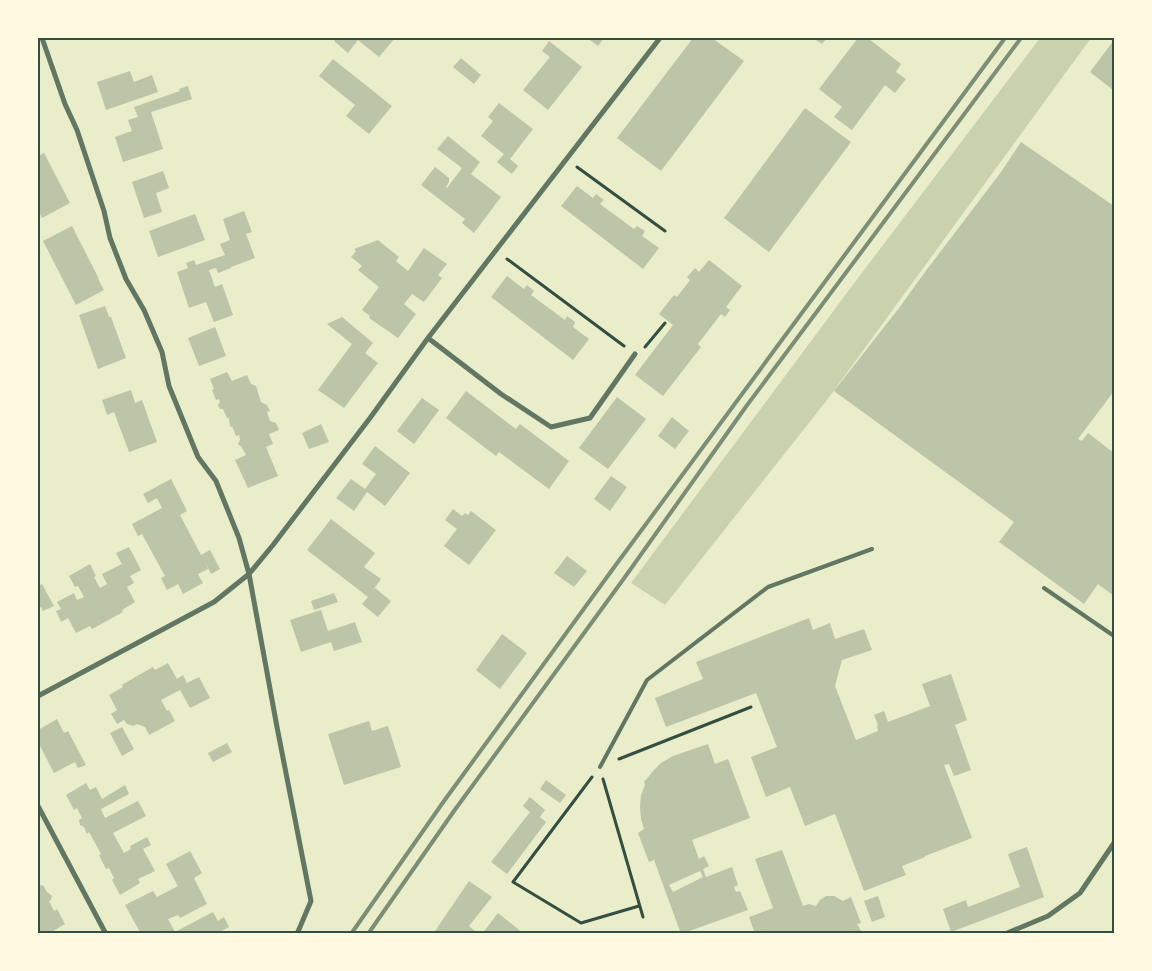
<svg xmlns="http://www.w3.org/2000/svg" width="1152" height="971" font-family="'PT Sans',sans-serif">
	<style>
		.green { fill: #cad2ad }
		.building { fill: #bcc5a7; fill-rule: evenodd }
		.lines { fill: none; stroke-linecap: round; stroke-linejoin: round }
		.path { stroke: #344e41; stroke-width: 3 }
		.service { stroke: #617663; stroke-width: 4 }
		.minor { stroke: #617663; stroke-width: 5 }
		.rail { stroke: #7c8e77; stroke-width: 4 }
		.neatline { fill: none; stroke: #344e41; stroke-width: 2 }
	</style>
	<rect width="100%" height="100%" fill="#e9edc9"/>
	<path class="green" d="M 1040,38 L 1091,38 L 827,400 L 665,605 L 631,583 L 855,282 Z"/>
	<path class="building" d="M 337,38 L 395,38 L 379,57 L 358,40 L 348,53 L 334,41 Z
		M 587,38 L 604,38 L 598,46 Z
		M 693,38 L 712,38 L 744,61 L 661,171 L 617,138 Z
		M 813,38 L 827,38 L 822,44 Z
		M 858,38 L 870,38 L 869,39 L 901,64 L 896,72 L 906,79 L 895,93 L 885,85 L 852,130 L 834,117 L 842,107 L 819,89 Z
		M 1114,40 L 1114,87 L 1113,90 L 1090,72 Z
		M 549,41 L 582,67 L 548,110 L 523,90 L 550,57 L 542,51 Z
		M 461,58 L 481,75 L 474,84 L 453,67 Z
		M 333,59 L 392,106 L 369,134 L 346,116 L 355,105 L 319,76 Z
		M 130,71 L 134,82 L 152,75 L 158,92 L 106,110 L 97,82 Z
		M 188,86 L 192,99 L 151,112 L 163,149 L 123,162 L 115,137 L 132,131 L 128,120 L 138,117 L 134,107 L 180,91 L 179,89 Z
		M 499,103 L 533,129 L 510,159 L 518,166 L 512,174 L 497,162 L 504,154 L 481,136 L 493,121 L 488,117 Z
		M 805,108 L 851,142 L 769,252 L 724,218 Z
		M 448,136 L 480,162 L 471,174 L 501,197 L 474,233 L 462,223 L 465,219 L 421,185 L 435,167 L 449,178 L 449,182 L 446,187 L 447,188 L 462,168 L 437,149 Z
		M 1021,142 L 1114,206 L 1114,391 L 1078,439 L 1082,441 L 1088,433 L 1114,453 L 1114,596 L 1098,584 L 1084,604 L 999,542 L 1014,522 L 834,391 L 899,308 L 925,272 L 1001,172 Z
		M 44,153 L 70,203 L 42,218 L 38,209 L 38,156 Z
		M 163,171 L 169,188 L 156,193 L 162,212 L 144,218 L 132,182 Z
		M 577,186 L 593,198 L 596,194 L 604,200 L 600,204 L 634,229 L 637,226 L 645,231 L 642,236 L 659,248 L 643,269 L 561,206 Z
		M 244,211 L 252,232 L 246,234 L 255,258 L 231,267 L 231,268 L 218,273 L 216,268 L 209,270 L 215,287 L 222,284 L 233,315 L 214,322 L 206,302 L 189,308 L 177,272 L 188,268 L 186,263 L 194,260 L 196,265 L 225,255 L 220,244 L 230,240 L 223,219 Z
		M 195,214 L 205,240 L 158,257 L 149,231 Z
		M 72,226 L 99,279 L 98,279 L 104,290 L 76,305 L 43,241 Z
		M 378,240 L 399,257 L 396,261 L 408,271 L 424,248 L 447,264 L 438,275 L 442,278 L 424,302 L 412,294 L 404,304 L 416,314 L 398,338 L 369,318 L 370,316 L 362,310 L 379,287 L 358,270 L 362,266 L 351,257 L 356,251 L 354,249 Z
		M 709,260 L 742,286 L 726,307 L 730,310 L 725,317 L 721,314 L 698,344 L 701,347 L 663,396 L 635,375 L 673,325 L 659,314 L 674,295 L 677,297 L 690,280 L 687,277 L 695,268 L 699,272 Z
		M 507,276 L 524,289 L 527,285 L 534,291 L 531,295 L 565,320 L 567,316 L 575,322 L 573,327 L 589,339 L 573,360 L 491,297 Z
		M 105,306 L 109,317 L 111,317 L 126,358 L 98,369 L 79,315 Z
		M 342,317 L 373,343 L 365,353 L 378,363 L 344,408 L 318,390 L 352,344 L 327,324 Z
		M 215,327 L 226,356 L 199,366 L 188,338 Z
		M 227,372 L 232,381 L 247,375 L 251,384 L 256,386 L 261,402 L 267,405 L 270,411 L 267,412 L 270,421 L 276,423 L 279,430 L 269,434 L 273,444 L 266,447 L 278,476 L 248,488 L 235,460 L 246,455 L 241,446 L 240,446 L 238,444 L 240,440 L 239,435 L 236,436 L 232,426 L 230,427 L 229,418 L 227,418 L 223,409 L 220,409 L 218,405 L 220,402 L 219,399 L 216,400 L 212,390 L 214,389 L 210,379 Z
		M 131,390 L 135,403 L 142,400 L 157,442 L 129,452 L 114,412 L 107,415 L 102,400 Z
		M 466,391 L 516,429 L 520,424 L 569,461 L 549,489 L 499,452 L 496,456 L 446,418 Z
		M 617,397 L 646,419 L 608,469 L 579,448 Z
		M 422,398 L 439,410 L 414,444 L 397,431 Z
		M 672,417 L 689,431 L 675,449 L 658,436 Z
		M 321,424 L 329,442 L 309,449 L 302,433 Z
		M 375,446 L 410,473 L 385,506 L 367,492 L 354,511 L 336,498 L 351,479 L 365,489 L 376,474 L 362,464 Z
		M 611,476 L 627,487 L 610,511 L 594,499 Z
		M 171,479 L 187,511 L 180,515 L 201,555 L 210,550 L 220,569 L 211,574 L 203,558 L 208,569 L 198,574 L 203,583 L 183,594 L 178,584 L 167,590 L 161,578 L 165,576 L 142,534 L 138,536 L 132,524 L 162,508 L 157,498 L 148,503 L 143,494 Z
		M 453,509 L 462,516 L 465,513 L 468,515 L 471,511 L 496,530 L 469,565 L 444,546 L 457,529 L 445,520 Z
		M 331,519 L 375,553 L 364,567 L 381,579 L 371,593 L 375,588 L 391,601 L 378,617 L 362,604 L 368,597 L 307,550 Z
		M 129,547 L 141,570 L 130,576 L 134,583 L 127,587 L 135,602 L 122,610 L 123,612 L 92,629 L 90,626 L 76,633 L 68,618 L 61,622 L 56,611 L 61,609 L 57,602 L 74,593 L 77,600 L 84,597 L 78,586 L 75,587 L 69,576 L 90,564 L 96,576 L 94,577 L 100,588 L 107,584 L 102,574 L 122,564 L 116,553 Z
		M 567,556 L 587,571 L 574,587 L 554,573 Z
		M 42,584 L 54,606 L 43,611 L 41,607 L 38,609 L 38,586 Z
		M 334,593 L 338,602 L 314,610 L 311,601 Z
		M 321,610 L 328,631 L 355,622 L 362,642 L 334,651 L 331,642 L 301,652 L 290,620 Z
		M 809,618 L 813,630 L 830,623 L 835,639 L 864,629 L 872,650 L 842,660 L 835,686 L 856,740 L 878,731 L 877,726 L 878,725 L 874,715 L 884,711 L 888,722 L 930,706 L 922,684 L 951,674 L 967,720 L 955,725 L 971,770 L 954,776 L 949,764 L 944,765 L 972,838 L 925,856 L 925,857 L 902,866 L 906,875 L 864,891 L 835,814 L 805,826 L 790,787 L 766,797 L 751,757 L 777,747 L 756,693 L 666,727 L 655,698 L 703,679 L 696,662 Z
		M 502,634 L 527,653 L 500,689 L 476,670 Z
		M 168,663 L 177,679 L 183,675 L 187,683 L 199,677 L 210,698 L 190,708 L 180,690 L 161,700 L 167,711 L 169,710 L 175,721 L 149,735 L 145,727 L 137,724 L 133,726 L 127,724 L 124,720 L 117,724 L 111,714 L 117,710 L 109,695 L 123,687 L 122,685 L 137,676 L 153,667 L 155,670 Z
		M 57,719 L 64,733 L 68,731 L 86,765 L 78,768 L 75,762 L 54,773 L 38,742 L 38,730 Z
		M 369,721 L 372,731 L 388,726 L 401,767 L 344,785 L 328,734 Z
		M 122,727 L 134,749 L 122,756 L 110,733 Z
		M 227,743 L 232,752 L 213,762 L 208,753 Z
		M 708,744 L 715,764 L 728,759 L 750,818 L 692,840 L 699,859 L 704,856 L 709,866 L 703,869 L 706,877 L 732,867 L 738,885 L 734,887 L 736,892 L 740,891 L 748,910 L 681,934 L 654,860 L 649,862 L 638,833 L 644,829 L 641,819 L 640,807 L 641,795 L 645,785 L 644,781 L 646,780 L 653,771 L 661,763 L 673,756 ZM 700,871 L 703,877 L 673,892 L 669,885 Z
		M 546,780 L 566,795 L 560,803 L 540,789 Z
		M 86,783 L 90,790 L 96,787 L 102,799 L 125,785 L 129,794 L 101,809 L 105,818 L 138,801 L 146,816 L 113,833 L 124,853 L 131,849 L 130,846 L 147,837 L 151,845 L 143,849 L 155,871 L 138,879 L 140,883 L 120,895 L 112,880 L 114,878 L 109,868 L 106,869 L 99,855 L 101,854 L 89,832 L 87,834 L 84,827 L 80,825 L 79,820 L 82,818 L 77,808 L 74,810 L 66,795 Z
		M 530,797 L 545,810 L 540,817 L 546,822 L 507,874 L 491,862 L 530,812 L 523,806 Z
		M 1027,847 L 1044,897 L 951,932 L 943,909 L 966,900 L 968,907 L 1020,887 L 1008,854 Z
		M 782,850 L 803,906 L 809,904 L 816,906 L 820,900 L 826,896 L 834,896 L 843,901 L 851,897 L 861,923 L 857,924 L 861,931 L 865,934 L 755,934 L 749,917 L 773,908 L 755,859 Z
		M 190,851 L 202,873 L 194,878 L 207,904 L 180,918 L 178,915 L 168,919 L 175,932 L 213,912 L 218,921 L 224,917 L 229,927 L 216,934 L 141,934 L 125,905 L 153,891 L 157,897 L 178,886 L 166,864 Z
		M 38,880 L 41,886 L 43,885 L 47,892 L 52,896 L 51,900 L 49,901 L 54,911 L 57,909 L 65,924 L 48,934 L 43,934 L 43,932 L 38,934 Z
		M 469,881 L 492,897 L 469,926 L 479,934 L 433,934 Z
		M 878,896 L 885,917 L 872,922 L 864,901 Z
		M 498,913 L 524,934 L 482,934 Z"/>
	<g class="lines">
		<path class="path" d="M 577,167 L 665,231
			M 507,259 L 624,346
			M 645,347 L 665,323
			M 619,759 L 751,707
			M 592,777 L 513,882 L 581,923 L 639,906
			M 603,779 L 643,917"/>
		<path class="service" d="M 1044,588 L 1114,636
			M 600,767 L 647,680 L 768,587 L 872,549"/>
		<path class="minor" d="M 42,38 L 65,104 L 77,130 L 104,211 L 110,238 L 126,279 L 144,310 L 162,352 L 169,386 L 198,457 L 216,481 L 239,538 L 249,574 L 277,727 L 311,901 L 297,934
			M 428,338 L 501,394 L 551,427 L 590,418 L 635,354
			M 38,696 L 214,602 L 249,574 L 273,545 L 370,418 L 428,338 L 660,38
			M 38,806 L 106,934
			M 1005,934 L 1048,916 L 1080,893 L 1114,843"/>
		<path class="rail" d="M 351,934 L 444,801 L 615,566 L 1005,38
			M 368,934 L 454,811 L 625,577 L 745,408 L 1021,38"/>
	</g>
	<rect width="1152" height="971" fill="none" stroke="#fefae0" stroke-width="78"/>
	<rect x="39" y="39" width="1074" height="893" class="neatline"/>
</svg>
